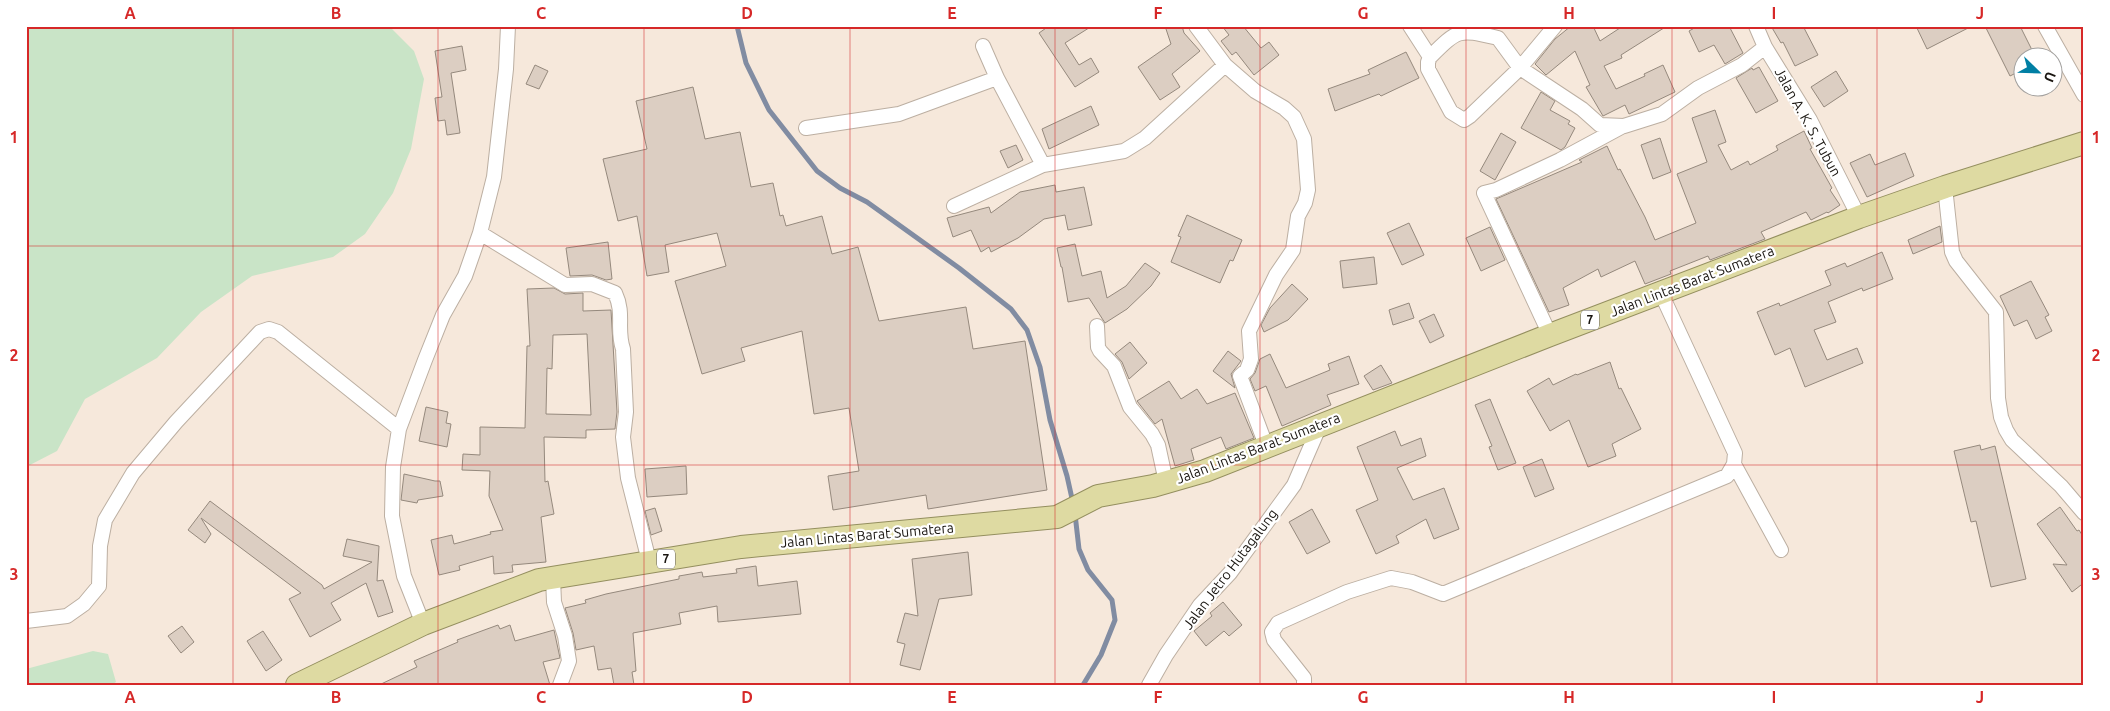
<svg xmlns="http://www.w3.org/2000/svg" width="2110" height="711" font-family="Ubuntu,sans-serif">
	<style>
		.green { fill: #c9e4c7 }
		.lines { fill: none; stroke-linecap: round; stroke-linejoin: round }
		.stream { stroke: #818ca2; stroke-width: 5 }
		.building { fill: #dccec2; stroke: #95897d; fill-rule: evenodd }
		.minor-casing { stroke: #bcafa2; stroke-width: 16 }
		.trunk-casing { stroke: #948f5f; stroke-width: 24 }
		.minor { stroke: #fff; stroke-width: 14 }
		.trunk { stroke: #dedaa2; stroke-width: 22 }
		.grid { fill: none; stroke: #d62828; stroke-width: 1; stroke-opacity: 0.55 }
		.labels { text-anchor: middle; stroke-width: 4.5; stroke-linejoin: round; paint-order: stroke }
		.shield { fill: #fff; stroke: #5e5b58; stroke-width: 1 }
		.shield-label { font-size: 12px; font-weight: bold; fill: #191510 }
		.street-label { font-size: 14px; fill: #191510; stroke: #fff }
		.neatline { fill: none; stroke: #d62828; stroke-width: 2 }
		.grid-label { font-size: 16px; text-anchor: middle; font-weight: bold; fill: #d62828 }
	</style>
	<rect width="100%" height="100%" fill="#f6e8db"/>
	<path class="green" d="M 26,26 L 389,26 L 414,51 L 424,79 L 411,149 L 393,193 L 365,234 L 333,257 L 252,276 L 201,312 L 157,358 L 85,399 L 57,451 L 26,467 Z
		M 93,651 L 108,654 L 116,682 L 111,685 L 26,685 L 26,669 Z"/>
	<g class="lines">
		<path class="stream" d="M 737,26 L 746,63 L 769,110 L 817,171 L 840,188 L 867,202 L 959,268 L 1011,309 L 1027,330 L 1040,367 L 1050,420 L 1067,476 L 1073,503
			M 1075,514 L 1079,549 L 1088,570 L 1112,600 L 1115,620 L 1101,655 L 1083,685"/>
	</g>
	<path class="building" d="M 1049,26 L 1092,26 L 1065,43 L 1079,65 L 1091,58 L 1099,72 L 1075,87 L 1039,33 Z
		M 1165,26 L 1182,26 L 1184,33 L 1200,51 L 1172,74 L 1180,87 L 1160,100 L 1138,67 L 1171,44 Z
		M 1222,26 L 1243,26 L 1261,48 L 1269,42 L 1279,55 L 1254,75 L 1236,52 L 1232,55 L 1221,41 L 1229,35 Z
		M 1571,26 L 1593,26 L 1600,41 L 1623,26 L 1667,26 L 1621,55 L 1622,58 L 1604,66 L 1616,89 L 1645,76 L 1644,74 L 1663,65 L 1675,92 L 1629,114 L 1625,105 L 1603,116 L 1586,87 L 1590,85 L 1575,51 L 1546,75 L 1535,64 L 1555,39 Z
		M 1698,26 L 1729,26 L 1743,53 L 1725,64 L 1714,45 L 1699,52 L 1689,31 Z
		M 1771,26 L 1803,26 L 1818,55 L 1795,66 L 1783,42 L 1781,43 Z
		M 1916,26 L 1972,26 L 1927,49 Z
		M 1985,26 L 2020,26 L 2036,58 L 2022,58 L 2022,70 L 2010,76 Z
		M 462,46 L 466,70 L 451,73 L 460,133 L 447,135 L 445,120 L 438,121 L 435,98 L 442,97 L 435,51 Z
		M 1406,52 L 1419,78 L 1381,96 L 1379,94 L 1335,111 L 1328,89 L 1370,74 L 1368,70 Z
		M 535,65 L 548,71 L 539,89 L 526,84 Z
		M 1759,67 L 1778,101 L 1756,113 L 1736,78 L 1752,68 L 1753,70 Z
		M 1836,71 L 1848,91 L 1824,107 L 1811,87 Z
		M 693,87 L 705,139 L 740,132 L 751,187 L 773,183 L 780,216 L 783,215 L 786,226 L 822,216 L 832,254 L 858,247 L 879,321 L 966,307 L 973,349 L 1025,341 L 1047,490 L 928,509 L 926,495 L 833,510 L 828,476 L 859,471 L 849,408 L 814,414 L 802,331 L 741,348 L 745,361 L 702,374 L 675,281 L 726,266 L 717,233 L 665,245 L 669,272 L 647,276 L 637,216 L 618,221 L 603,159 L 647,149 L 636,101 Z
		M 1541,92 L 1555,101 L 1550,110 L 1570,121 L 1568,124 L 1575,128 L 1565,147 L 1561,150 L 1521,128 Z
		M 1091,106 L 1099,125 L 1049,149 L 1042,129 Z
		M 1715,110 L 1726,142 L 1718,145 L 1731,170 L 1748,161 L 1750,165 L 1778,150 L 1776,146 L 1804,131 L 1812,148 L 1810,149 L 1832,188 L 1830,190 L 1840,205 L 1828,213 L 1827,212 L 1811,220 L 1806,212 L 1761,232 L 1765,239 L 1710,260 L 1708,256 L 1670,271 L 1671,274 L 1645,284 L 1635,261 L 1601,277 L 1598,269 L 1563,288 L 1569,305 L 1549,312 L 1496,199 L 1582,162 L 1579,160 L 1607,146 L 1618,170 L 1620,169 L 1645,217 L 1655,240 L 1696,223 L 1677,174 L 1707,162 L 1692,118 Z
		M 1501,133 L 1516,142 L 1495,180 L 1480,171 Z
		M 1660,138 L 1671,172 L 1653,179 L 1641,145 Z
		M 1016,145 L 1023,160 L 1008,168 L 1000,151 Z
		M 1905,153 L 1914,176 L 1867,197 L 1850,163 L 1870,154 L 1875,165 Z
		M 1055,185 L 1056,192 L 1084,187 L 1092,225 L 1068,230 L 1065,215 L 1044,219 L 1018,238 L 991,252 L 989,247 L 981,252 L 971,230 L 953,237 L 947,218 L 989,207 L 991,213 L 1020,192 Z
		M 1187,215 L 1242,240 L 1233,261 L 1230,260 L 1220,283 L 1171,262 L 1181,237 L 1178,236 Z
		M 1409,223 L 1424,255 L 1402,265 L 1387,233 Z
		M 1940,226 L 1942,242 L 1913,254 L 1908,240 Z
		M 1490,227 L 1505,260 L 1481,271 L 1466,238 Z
		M 608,242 L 612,279 L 606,280 L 592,275 L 570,276 L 566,248 Z
		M 1075,244 L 1082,276 L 1101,271 L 1107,298 L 1126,286 L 1145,263 L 1160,273 L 1151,286 L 1127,309 L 1105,323 L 1089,298 L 1068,302 L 1062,267 L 1061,267 L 1057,248 Z
		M 1882,252 L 1893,279 L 1863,291 L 1862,288 L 1828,302 L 1836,322 L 1814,330 L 1827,360 L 1857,348 L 1863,363 L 1805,387 L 1790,348 L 1775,355 L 1757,312 L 1779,303 L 1780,306 L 1831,285 L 1825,271 L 1845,263 L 1847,267 Z
		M 1374,257 L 1377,284 L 1343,288 L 1340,261 Z
		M 2031,281 L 2049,315 L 2045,317 L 2052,331 L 2036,339 L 2027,320 L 2014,326 L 2000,296 Z
		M 1292,284 L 1308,299 L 1288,320 L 1264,332 L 1261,325 L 1270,308 Z
		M 554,288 L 565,294 L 583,293 L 583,311 L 611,310 L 617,412 L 615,429 L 586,430 L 586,438 L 544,437 L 545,482 L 548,481 L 554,514 L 541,517 L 546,562 L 512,565 L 513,572 L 494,574 L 493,556 L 459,566 L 460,570 L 439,575 L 431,540 L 452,535 L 454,544 L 491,534 L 490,532 L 503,530 L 489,496 L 490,471 L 462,470 L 463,454 L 480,455 L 480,427 L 525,428 L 527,346 L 530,346 L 527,289 ZM 587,334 L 591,415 L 546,414 L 547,368 L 552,369 L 553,335 Z
		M 1409,303 L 1414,318 L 1393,325 L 1389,310 Z
		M 1434,314 L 1444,336 L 1430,343 L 1419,321 Z
		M 1130,342 L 1147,363 L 1129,379 L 1122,362 L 1115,354 Z
		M 1228,351 L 1241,361 L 1231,374 L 1235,388 L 1213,371 Z
		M 1270,354 L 1286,388 L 1330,370 L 1328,364 L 1349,356 L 1359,384 L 1327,395 L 1331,405 L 1282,426 L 1266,386 L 1255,391 L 1250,379 L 1255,373 L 1260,359 Z
		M 1610,362 L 1619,389 L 1621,388 L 1641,429 L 1612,444 L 1616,456 L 1588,467 L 1569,420 L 1550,431 L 1527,391 L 1549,378 L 1553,385 L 1576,374 L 1577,375 Z
		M 1381,365 L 1392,383 L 1373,390 L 1364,376 Z
		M 1169,381 L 1181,399 L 1197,389 L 1207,404 L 1235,393 L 1254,438 L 1226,449 L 1221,437 L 1191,449 L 1194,460 L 1175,466 L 1162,419 L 1155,424 L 1137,401 Z
		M 1490,399 L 1516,463 L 1498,470 L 1489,447 L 1492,446 L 1475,405 Z
		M 426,407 L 448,412 L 446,423 L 451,424 L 447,447 L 419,441 Z
		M 1395,431 L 1401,446 L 1421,438 L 1426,456 L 1397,468 L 1413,500 L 1444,488 L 1459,529 L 1434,539 L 1426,519 L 1396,536 L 1399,543 L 1376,554 L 1356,510 L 1378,500 L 1357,447 Z
		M 1980,445 L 1981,450 L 1995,446 L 2026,579 L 1991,587 L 1976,521 L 1971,522 L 1954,451 Z
		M 1542,459 L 1554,489 L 1535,497 L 1523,467 Z
		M 686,466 L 687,494 L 647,497 L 645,469 Z
		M 404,474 L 435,481 L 440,481 L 443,496 L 418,500 L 417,503 L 401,500 Z
		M 210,501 L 322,585 L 324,589 L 372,562 L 343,556 L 347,539 L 379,546 L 377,581 L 383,580 L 393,612 L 378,617 L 366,583 L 331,603 L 341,620 L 310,637 L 289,599 L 301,593 L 201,518 L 211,534 L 205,543 L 188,530 Z
		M 2060,507 L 2077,531 L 2079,530 L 2084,538 L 2084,589 L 2081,585 L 2072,592 L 2053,564 L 2067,565 L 2037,524 Z
		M 655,508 L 662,531 L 651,535 L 645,511 Z
		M 1312,509 L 1330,542 L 1307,554 L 1289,522 Z
		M 968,552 L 972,595 L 939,599 L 920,670 L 900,665 L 905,644 L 897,642 L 905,613 L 918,616 L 912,559 Z
		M 756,566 L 758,586 L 797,581 L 801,614 L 718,622 L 717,606 L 679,613 L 681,624 L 633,633 L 636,671 L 632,672 L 634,685 L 614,685 L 611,668 L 598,670 L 594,646 L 576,650 L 573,633 L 565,608 L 586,603 L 585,600 L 606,594 L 679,579 L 679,576 L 702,572 L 703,577 L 737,573 L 736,569 Z
		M 1223,602 L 1242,625 L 1229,636 L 1224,631 L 1206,646 L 1194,631 L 1212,616 L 1210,613 Z
		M 498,625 L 500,629 L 510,625 L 515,641 L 554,630 L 560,658 L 543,662 L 550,685 L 379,685 L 417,667 L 414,661 L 458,642 L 457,640 Z
		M 182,626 L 194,642 L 181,653 L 168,636 Z
		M 263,631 L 282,660 L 266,671 L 247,641 Z"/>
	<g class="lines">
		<defs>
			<path id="minor" d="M 1196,26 L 1225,65 L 1255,91 L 1284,108 L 1294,117 L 1304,139 L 1308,190 L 1305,203 L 1298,216 L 1293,250 L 1276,275 L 1249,331 L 1251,359 L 1247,370 L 1240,376 L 1267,448
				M 1410,26 L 1430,57 C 1459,28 1459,29 1498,38 L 1520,68 L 1582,109 L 1600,125 L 1624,126 L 1662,114 L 1698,88 L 1742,65 L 1765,47
				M 1756,26 L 1765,47 L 1810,120 L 1859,217
				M 2045,26 L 2084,95
				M 983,46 L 997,78 L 1043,165
				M 1430,57 L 1428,62 L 1428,69 L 1451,112 L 1464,120 L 1470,116 L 1520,68 L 1555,26
				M 806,128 L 899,114 L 997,78
				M 1945,187 L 1952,252 L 1956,261 L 1996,312 L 1998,398 L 2001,417 L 2006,430 L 2012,440 L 2061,486 L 2084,513
				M 954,206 L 1043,165 L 1124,151 L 1145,138 L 1225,65
				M 480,233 L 565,285 L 592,284 L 615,293 C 625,314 616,329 623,349 L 626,412 L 623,437 L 628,478 L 649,561
				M 1097,326 L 1098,347 L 1100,351 L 1114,366 L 1130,407 L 1152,434 L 1158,445 L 1166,482
				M 1550,335 L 1484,193 L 1496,190 L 1560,160 L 1623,126
				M 1734,464 L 1781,550
				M 553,578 L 554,602 L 565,636 L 569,661 L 560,685
				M 26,621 L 67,616 L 84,604 L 99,586 L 100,546 L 105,520 L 133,473 L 176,422 L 260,332 L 269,329 L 278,332 L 399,429
				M 423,624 L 404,576 L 392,516 L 393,467 L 399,429 L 425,360 L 443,315 L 465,276 L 480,233 L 494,177 L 506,69 L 508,26
				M 1149,685 L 1166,655 L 1200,605 L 1230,573 L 1294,485 L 1320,425
				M 1304,685 L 1304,678 L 1274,640 L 1272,632 L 1278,623 L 1347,592 L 1391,578 L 1412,582 L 1443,594 L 1727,476 L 1734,464 L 1735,453 L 1661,293"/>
			<path id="trunk" d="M 297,685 L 423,624 L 539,580 L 741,547 L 1057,517 L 1098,496 L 1153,486 L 1205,471 L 1550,335 L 1859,217 L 1945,187 L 2084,143"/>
		</defs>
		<use href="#minor" class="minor-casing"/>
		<use href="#trunk" class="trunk-casing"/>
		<use href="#minor" class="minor"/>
		<use href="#trunk" class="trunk"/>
	</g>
	<path class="grid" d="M 233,26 L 233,685M 438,26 L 438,685M 644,26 L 644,685M 850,26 L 850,685M 1055,26 L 1055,685M 1260,26 L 1260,685M 1466,26 L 1466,685M 1672,26 L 1672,685M 1877,26 L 1877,685M 26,246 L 2084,246M 26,465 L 2084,465"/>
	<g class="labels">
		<g class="shield">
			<rect x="1581" y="310.5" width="18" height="19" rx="4"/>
			<rect x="657" y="549.5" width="18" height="19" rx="4"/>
		</g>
		<g class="shield-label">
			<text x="1590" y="324">7</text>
			<text x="666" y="563">7</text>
		</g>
		<g class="street-label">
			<text transform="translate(1808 122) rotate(61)" y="5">Jalan A. K. S. Tubun</text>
			<text transform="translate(1692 281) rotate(-21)" y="5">Jalan Lintas Barat Sumatera</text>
			<text transform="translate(1258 448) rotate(-21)" y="5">Jalan Lintas Barat Sumatera</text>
			<text transform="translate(867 535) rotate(-5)" y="5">Jalan Lintas Barat Sumatera</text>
			<text transform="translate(1230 569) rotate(-53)" y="5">Jalan Jetro Hutagalung</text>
		</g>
	</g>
	<rect width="2110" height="711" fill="none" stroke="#ffffff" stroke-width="55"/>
	<g transform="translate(2038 72) rotate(113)"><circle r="24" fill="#ffffff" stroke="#a3a19f"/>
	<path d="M0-4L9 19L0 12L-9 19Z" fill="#007fa4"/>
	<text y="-8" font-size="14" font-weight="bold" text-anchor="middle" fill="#191510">U</text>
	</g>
	<rect x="28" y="28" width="2054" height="656" class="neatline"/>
	<g class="grid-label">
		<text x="130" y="19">A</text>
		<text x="336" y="19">B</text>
		<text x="541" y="19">C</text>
		<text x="747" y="19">D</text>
		<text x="952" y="19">E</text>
		<text x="1158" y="19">F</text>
		<text x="1363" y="19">G</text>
		<text x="1569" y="19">H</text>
		<text x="1774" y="19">I</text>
		<text x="1980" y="19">J</text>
		<text x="14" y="143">1</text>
		<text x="2096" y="143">1</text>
		<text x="14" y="361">2</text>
		<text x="2096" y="361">2</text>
		<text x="14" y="580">3</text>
		<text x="2096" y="580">3</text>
		<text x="130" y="703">A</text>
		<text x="336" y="703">B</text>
		<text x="541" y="703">C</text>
		<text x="747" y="703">D</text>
		<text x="952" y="703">E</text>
		<text x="1158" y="703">F</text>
		<text x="1363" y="703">G</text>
		<text x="1569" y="703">H</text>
		<text x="1774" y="703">I</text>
		<text x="1980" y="703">J</text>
	</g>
</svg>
